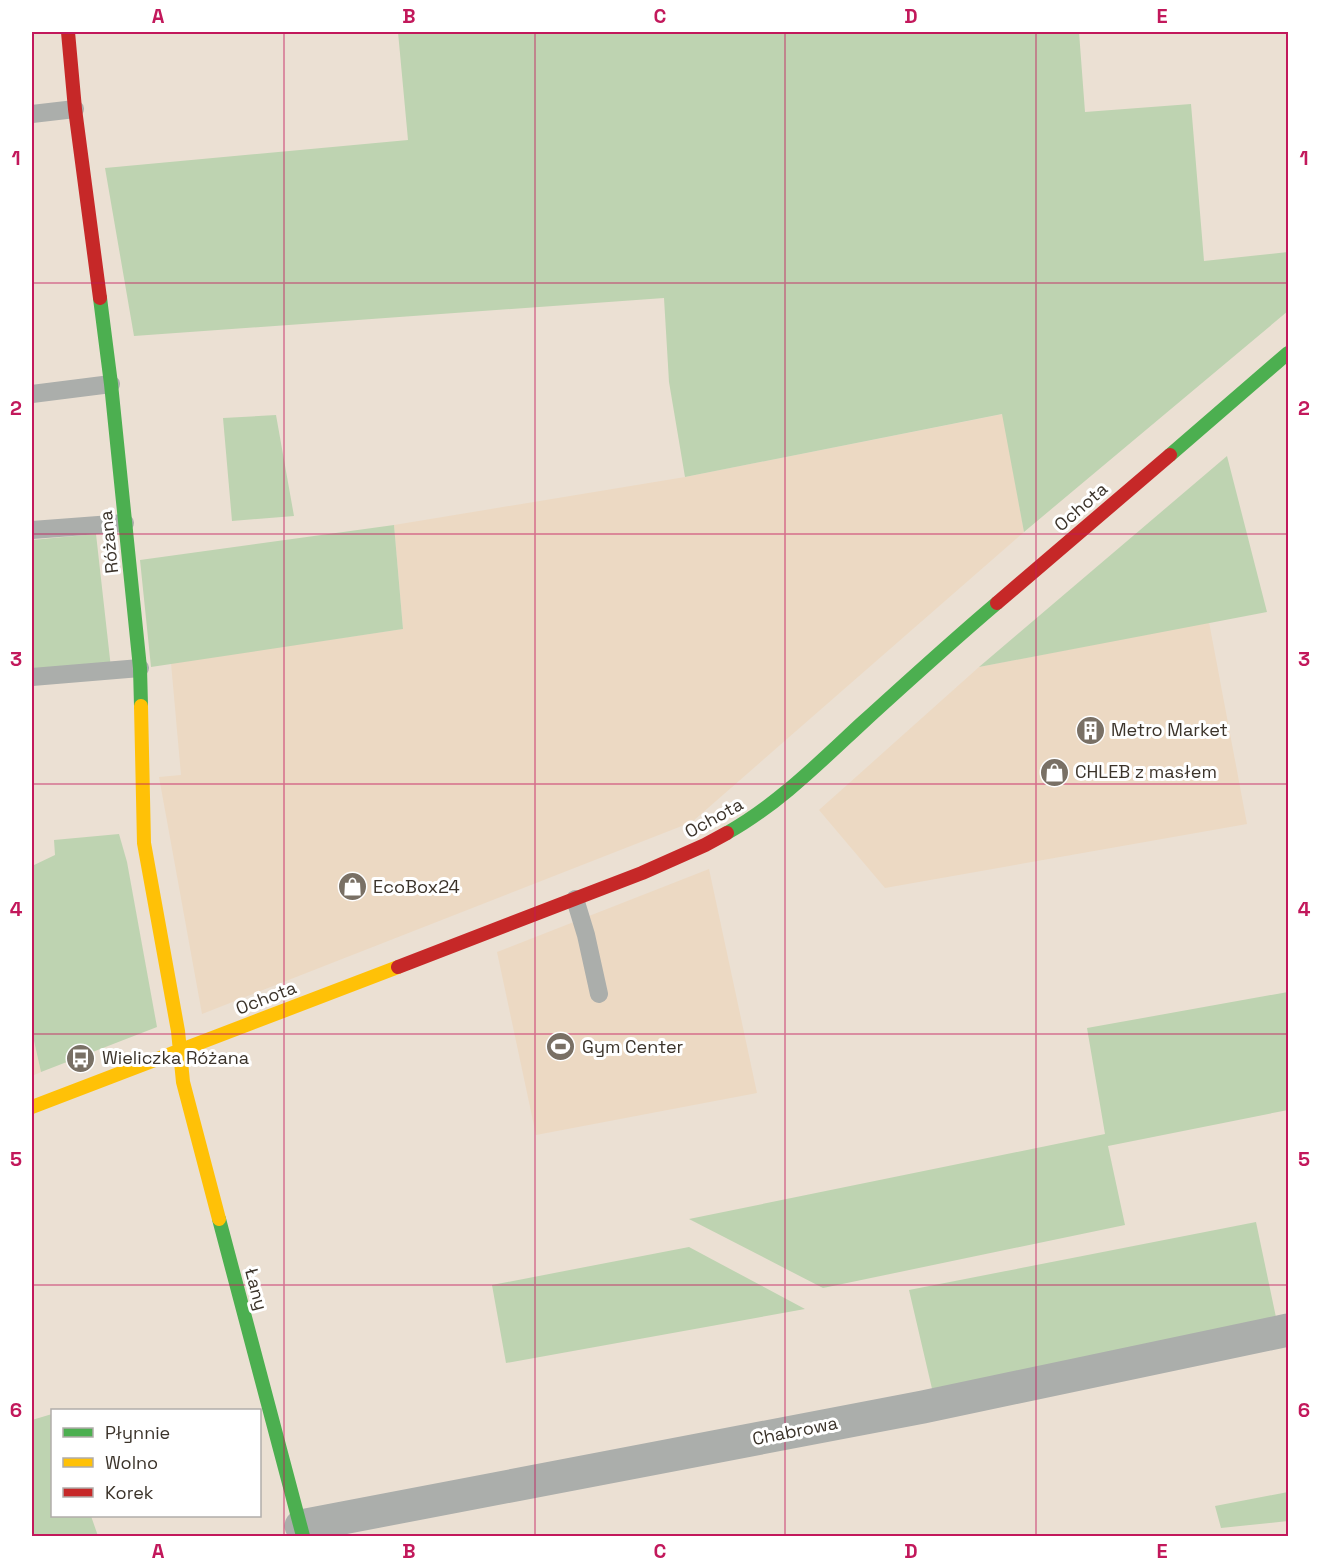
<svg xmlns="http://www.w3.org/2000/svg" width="1320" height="1568" font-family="'Space Grotesk',sans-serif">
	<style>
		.built { fill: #ecd9c3 }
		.green { fill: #bed3b1 }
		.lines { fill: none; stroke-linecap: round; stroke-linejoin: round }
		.lane { stroke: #abaeab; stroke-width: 18 }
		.street { stroke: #abaeab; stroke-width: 33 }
		.fast { stroke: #4caf50; stroke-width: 14 }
		.slow { stroke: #ffc107; stroke-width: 14 }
		.jam { stroke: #c62828; stroke-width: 14 }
		.grid { fill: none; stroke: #c2185b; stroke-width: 1.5; stroke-opacity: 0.55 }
		.labels { text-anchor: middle; stroke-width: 6; stroke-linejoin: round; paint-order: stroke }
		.street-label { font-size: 18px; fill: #3b332a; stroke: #fff }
		.poi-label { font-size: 18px; fill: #3b332a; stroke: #fff; text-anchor: start }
		.neatline { fill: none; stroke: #c2185b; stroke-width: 2 }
		.grid-label { font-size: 20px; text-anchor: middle; font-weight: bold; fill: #c2185b }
	</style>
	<rect width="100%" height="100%" fill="#ebe0d3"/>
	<path class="built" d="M 1003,414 L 1024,532 L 692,822 L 202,1014 L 159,777 L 181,775 L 171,663 L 403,629 L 394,525 L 685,477 Z
		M 1209,622 L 1247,824 L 885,888 L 819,810 L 979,667 Z
		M 709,869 L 757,1093 L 536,1135 L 497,952 Z
		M 32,1032 L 41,1072 L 32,1076 Z"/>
	<path class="green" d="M 398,32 L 1079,32 L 1085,112 L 1191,104 L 1204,261 L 1288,252 L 1288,311 L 1024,532 L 1002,414 L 685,477 L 669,382 L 664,298 L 134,336 L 105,168 L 408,140 Z
		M 276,415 L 294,516 L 232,521 L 223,418 Z
		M 1227,456 L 1267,612 L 979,667 Z
		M 394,525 L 403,629 L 151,667 L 140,560 Z
		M 96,534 L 112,677 L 32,680 L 32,540 Z
		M 119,834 L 127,862 L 157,1027 L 41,1072 L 32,1032 L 32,866 L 55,855 L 54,840 Z
		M 1288,992 L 1288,1110 L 1108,1146 L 1125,1225 L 823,1288 L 689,1219 L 1105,1134 L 1087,1028 Z
		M 1256,1222 L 1277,1322 L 933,1393 L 909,1290 Z
		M 689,1247 L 805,1309 L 506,1363 L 492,1285 Z
		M 52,1414 L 52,1516 L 91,1516 L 98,1536 L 32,1536 L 32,1420 Z
		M 1288,1492 L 1288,1521 L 1221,1528 L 1215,1506 Z"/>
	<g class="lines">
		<path class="lane" d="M 32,114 L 75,109
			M 32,394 L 111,384
			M 32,530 L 125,523
			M 32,677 L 140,668
			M 575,899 L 586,935 L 599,994"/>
		<path class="street" d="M 301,1526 L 923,1407 L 1288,1330"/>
		<path class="fast" d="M 100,298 L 111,384 L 140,668 L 141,706
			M 1170,455 L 1288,353
			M 727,833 C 777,805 819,763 861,724 C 906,683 951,642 997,603
			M 219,1219 L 303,1536"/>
		<path class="slow" d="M 141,706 L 144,843 L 178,1031 L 183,1082 L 219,1219
			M 32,1107 L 398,967"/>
		<path class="jam" d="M 68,32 L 75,109 L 100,298
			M 997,603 L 1170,455
			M 398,967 L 642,873 L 705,845 L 727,833"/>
	</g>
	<path class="grid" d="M 284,32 L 284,1536M 535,32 L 535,1536M 785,32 L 785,1536M 1036,32 L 1036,1536M 32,283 L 1288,283M 32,534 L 1288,534M 32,784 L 1288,784M 32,1034 L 1288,1034M 32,1285 L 1288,1285"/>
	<defs>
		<symbol id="building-disc" viewBox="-11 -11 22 22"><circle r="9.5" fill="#797065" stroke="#fff"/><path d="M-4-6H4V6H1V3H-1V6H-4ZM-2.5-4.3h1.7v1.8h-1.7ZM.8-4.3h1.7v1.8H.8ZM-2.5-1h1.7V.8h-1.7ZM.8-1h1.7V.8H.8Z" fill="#fff"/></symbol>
		<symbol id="shop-disc" viewBox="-11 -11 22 22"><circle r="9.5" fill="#797065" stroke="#fff"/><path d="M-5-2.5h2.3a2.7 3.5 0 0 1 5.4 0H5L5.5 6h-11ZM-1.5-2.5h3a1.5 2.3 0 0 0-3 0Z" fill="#fff"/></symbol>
		<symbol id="stadium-disc" viewBox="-11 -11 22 22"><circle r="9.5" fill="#797065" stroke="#fff"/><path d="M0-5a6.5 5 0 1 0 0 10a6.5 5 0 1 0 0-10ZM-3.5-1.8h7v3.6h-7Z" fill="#fff"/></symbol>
		<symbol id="bus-disc" viewBox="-11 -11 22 22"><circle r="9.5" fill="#797065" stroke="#fff"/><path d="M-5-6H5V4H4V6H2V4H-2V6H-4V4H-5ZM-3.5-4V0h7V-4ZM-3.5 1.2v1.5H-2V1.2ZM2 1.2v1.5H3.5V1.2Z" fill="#fff"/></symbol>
	</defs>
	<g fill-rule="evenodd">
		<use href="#building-disc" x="1074" y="714" width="33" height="33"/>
		<use href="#shop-disc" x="1038" y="756" width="33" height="33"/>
		<use href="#shop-disc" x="336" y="870" width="33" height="33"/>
		<use href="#stadium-disc" x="544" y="1030" width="33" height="33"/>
		<use href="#bus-disc" x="64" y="1042" width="33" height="33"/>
	</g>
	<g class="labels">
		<g class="street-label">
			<text transform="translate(1081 507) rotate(-41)" y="6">Ochota</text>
			<text transform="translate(109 542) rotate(-96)" y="6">Różana</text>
			<text transform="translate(714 818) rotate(-29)" y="6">Ochota</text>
			<text transform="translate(266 998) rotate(-21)" y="6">Ochota</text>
			<text transform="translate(256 1289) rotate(75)" y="6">Łany</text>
			<text transform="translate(795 1431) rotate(-11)" y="6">Chabrowa</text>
		</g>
		<g class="poi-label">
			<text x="1111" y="736">Metro Market</text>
			<text x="1075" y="778">CHLEB z masłem</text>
			<text x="373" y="893">EcoBox24</text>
			<text x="582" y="1053">Gym Center</text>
			<text x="102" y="1064">Wieliczka Różana</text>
		</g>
	</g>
	<rect width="1320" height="1568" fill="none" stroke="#ffffff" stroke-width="66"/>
	<rect x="51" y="1409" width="210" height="108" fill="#ffffff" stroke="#b1adaa" stroke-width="1.5"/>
	<rect x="63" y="1428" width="30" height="9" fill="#4caf50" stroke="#b1adaa" stroke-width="1.5"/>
	<text x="105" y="1439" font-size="18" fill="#3b332a">Płynnie</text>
	<rect x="63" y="1458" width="30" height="9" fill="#ffc107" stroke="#b1adaa" stroke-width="1.5"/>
	<text x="105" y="1469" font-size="18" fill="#3b332a">Wolno</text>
	<rect x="63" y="1488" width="30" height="9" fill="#c62828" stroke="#b1adaa" stroke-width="1.5"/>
	<text x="105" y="1499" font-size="18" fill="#3b332a">Korek</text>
	<rect x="33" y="33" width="1254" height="1502" class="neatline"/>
	<g class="grid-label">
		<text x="158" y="23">A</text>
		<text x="409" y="23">B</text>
		<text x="660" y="23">C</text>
		<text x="911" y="23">D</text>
		<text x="1162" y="23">E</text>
		<text x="16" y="165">1</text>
		<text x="1304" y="165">1</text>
		<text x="16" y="415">2</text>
		<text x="1304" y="415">2</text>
		<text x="16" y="666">3</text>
		<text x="1304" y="666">3</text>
		<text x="16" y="916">4</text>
		<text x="1304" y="916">4</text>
		<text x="16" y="1166">5</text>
		<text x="1304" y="1166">5</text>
		<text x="16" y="1417">6</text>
		<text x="1304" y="1417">6</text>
		<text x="158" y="1558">A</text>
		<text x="409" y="1558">B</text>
		<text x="660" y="1558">C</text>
		<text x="911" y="1558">D</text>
		<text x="1162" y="1558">E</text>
	</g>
</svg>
